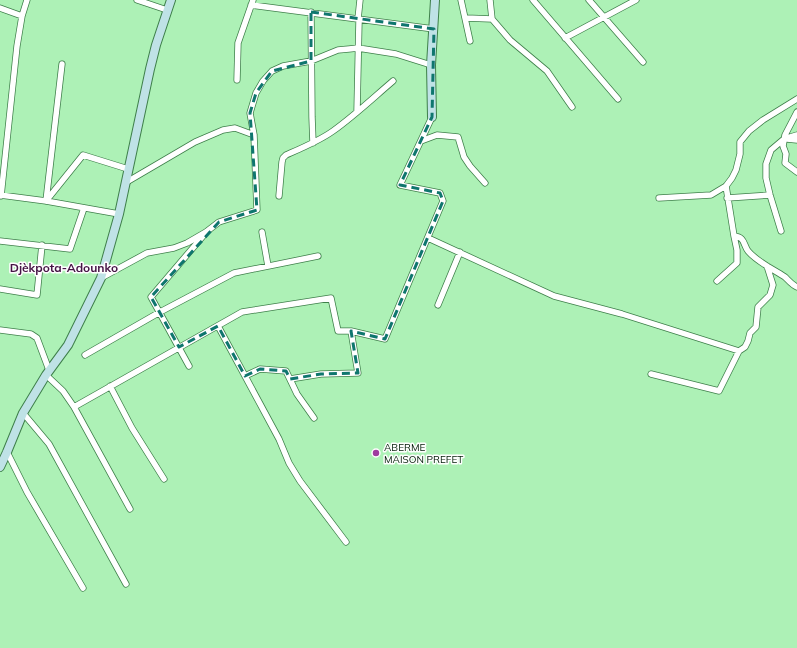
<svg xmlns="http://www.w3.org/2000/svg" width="797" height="648" font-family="Mulish,sans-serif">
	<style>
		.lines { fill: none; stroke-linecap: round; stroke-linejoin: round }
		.street-casing { stroke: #3e7f4a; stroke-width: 7 }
		.secondary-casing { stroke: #3e7f4a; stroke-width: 10 }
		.street { stroke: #fff; stroke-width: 5.5 }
		.secondary { stroke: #bfe2e6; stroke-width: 8 }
		.marked { fill: none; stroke: #0f766e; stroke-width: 3; stroke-dasharray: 8 5; stroke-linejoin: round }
		.poi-dot { fill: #9f3a9f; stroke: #fefefe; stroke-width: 1.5 }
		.labels { text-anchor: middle; stroke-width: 3; stroke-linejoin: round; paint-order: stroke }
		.poi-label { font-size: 10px; fill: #021c07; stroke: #fefefe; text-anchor: start }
		.quarter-label { font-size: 12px; font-weight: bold; fill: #451445; stroke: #fefefe }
	</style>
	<rect width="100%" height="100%" fill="#adf1b6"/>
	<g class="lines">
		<defs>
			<path id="street" d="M 137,0 L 167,10
				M 461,0 L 470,41
				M 490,0 L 492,19 L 510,40 L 547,71 L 572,107
				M 533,0 L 618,99
				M 589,0 L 643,62
				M 251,5 L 434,29
				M 0,8 L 22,16
				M 311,12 L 312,117 L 313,143
				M 466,18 L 492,19
				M 565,38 L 636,0
				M 237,80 L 238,43 L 253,0
				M 357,111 L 359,21 L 358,19 L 360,0
				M 797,112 L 785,135 L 783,146 L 786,154 L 785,163 L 797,172
				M 787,139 L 797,140
				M 421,141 L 437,135 L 458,137 L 464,157 L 470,166 L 485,183
				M 125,183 L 195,142 L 223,130 L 235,128 L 254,135
				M 726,186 L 734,236 C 745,237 743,244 748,251 C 757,262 773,269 785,277 C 789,281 792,285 797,287
				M 0,195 L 46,201 L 119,214
				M 1,196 L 17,46 L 22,16 L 27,0
				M 279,196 L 282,162 L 283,158 L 286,155 C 302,148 319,141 333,131 C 354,116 373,98 393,81
				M 659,198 L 711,195 L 726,186 L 732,178 L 736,170 L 740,154 L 740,142 L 749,131 L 763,120 L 797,99
				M 727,198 L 770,195
				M 46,201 L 62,64
				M 46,201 L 83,155 L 128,169
				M 781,231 L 770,195 L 766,178 L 766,164 L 771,150 L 784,139 L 797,135
				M 262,232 L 268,266
				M 428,238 L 554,296 L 622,314 L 739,351
				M 0,241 L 70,249 L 84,208
				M 101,278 L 147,253 L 174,248 L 187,243 L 206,232 L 219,222 L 257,210 L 254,135 L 250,113 L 256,93 L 263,81 L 272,71 L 283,66 L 311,61 L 338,50 L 349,49 L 358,48 L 396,54 L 431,65
				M 717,281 L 737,263 L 737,250 L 734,236
				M 0,289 L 37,295 L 42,245
				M 438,305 L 460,252
				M 218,326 L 279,439 L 289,463 L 300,481 L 346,542
				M 0,330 L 31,334 L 37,338 L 49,370
				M 85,355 L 160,312 L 234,273 L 318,256
				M 189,366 L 151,297 L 203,236
				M 651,374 L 719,391 L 739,351 L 745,347 L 748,341 L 750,333 L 756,327 L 758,307 L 770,295 L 773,285 L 767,266
				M 46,375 L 63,391 L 74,407 L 130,509
				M 245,376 L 260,369 L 286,371 L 297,394 L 314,418
				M 290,379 L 321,374 L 358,373 L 351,331
				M 110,386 L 132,428 L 164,479
				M 74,407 L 242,312 L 331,298 L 338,331 L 351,331 L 385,339 L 443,201 L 440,193 L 400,185 L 432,117
				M 23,413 L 49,444 L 126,584
				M 7,452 L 27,492 L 83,588"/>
			<path id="secondary" d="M 432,117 L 431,65 L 435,0
				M 0,467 L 7,452 L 23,413 L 46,375 L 68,345 L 101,278 L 119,214 L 150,69 L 156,45 L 171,0"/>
		</defs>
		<use href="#street" class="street-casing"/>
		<use href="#secondary" class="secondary-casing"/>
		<use href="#street" class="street"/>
		<use href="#secondary" class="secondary"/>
	</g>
	<path class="marked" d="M 311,12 L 434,29 L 432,117 L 400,185 L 440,193 L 443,201 L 385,339 L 351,331 L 358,373 L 321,374 L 290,379 L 286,371 L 260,369 L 245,376 L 218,326 L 179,347 L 151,297 L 219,222 L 257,210 L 250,113 L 256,93 L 272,71 L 311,61 Z"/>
	<circle class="poi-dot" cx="376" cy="453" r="4"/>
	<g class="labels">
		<g class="poi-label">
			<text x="384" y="451">ABERME<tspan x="384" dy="12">MAISON PREFET</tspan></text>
		</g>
		<g class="quarter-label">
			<text x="64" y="272">Djèkpota-Adounko</text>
		</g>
	</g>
</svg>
